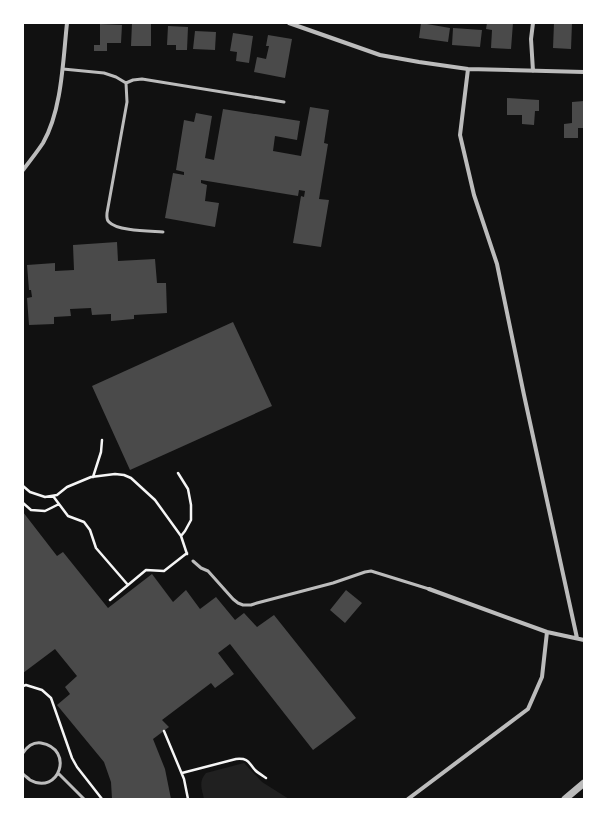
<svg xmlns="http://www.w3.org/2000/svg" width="607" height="822" font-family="Quicksand,sans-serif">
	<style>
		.green { fill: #202020 }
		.building { fill: #4a4a4a }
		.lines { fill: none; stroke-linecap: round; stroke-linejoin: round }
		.path { stroke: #f5f5f5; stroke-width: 2.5 }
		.service { stroke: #bcbcbc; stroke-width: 3 }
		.minor { stroke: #bcbcbc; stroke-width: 4 }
		.tertiary { stroke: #bcbcbc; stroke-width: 7 }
	</style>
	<rect width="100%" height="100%" fill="#111"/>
	<path class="green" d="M 244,763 L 262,782 L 289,799 L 204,799 C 202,789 198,782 206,773 Z"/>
	<path class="building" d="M 132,23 L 151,23 L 151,46 L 131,46 Z
		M 421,23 L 450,28 L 448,42 L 419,38 Z
		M 487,23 L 513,23 L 511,49 L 491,48 L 492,30 L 486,29 Z
		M 554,23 L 572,23 L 571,49 L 553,48 Z
		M 100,24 L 122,25 L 121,43 L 107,43 L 107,51 L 94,51 L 94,45 L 100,45 Z
		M 168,26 L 188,27 L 187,50 L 176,50 L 176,45 L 167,45 Z
		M 453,28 L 482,30 L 480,47 L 452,45 Z
		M 195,31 L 216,32 L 215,50 L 193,49 Z
		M 233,33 L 253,36 L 249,63 L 236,61 L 237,52 L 230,51 Z
		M 268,35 L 292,39 L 285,78 L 254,72 L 257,57 L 266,59 L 269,46 L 266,46 Z
		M 507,98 L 539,100 L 539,111 L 535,111 L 534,125 L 522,124 L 522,115 L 507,115 Z
		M 584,101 L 584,128 L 578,128 L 578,138 L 564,138 L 564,124 L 572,123 L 572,102 Z
		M 310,107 L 329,110 L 324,143 L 328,144 L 319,199 L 329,200 L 321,247 L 293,243 L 301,196 L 304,197 L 305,191 L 299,190 L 298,196 L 201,180 L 201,183 L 207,185 L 205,201 L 219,203 L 215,227 L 165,218 L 173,173 L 184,175 L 184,172 L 176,170 L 184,120 L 194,122 L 196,113 L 212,116 L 205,158 L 214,160 L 223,109 L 300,121 L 297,140 L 275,136 L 273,151 L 301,156 Z
		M 117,242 L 118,261 L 155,259 L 157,283 L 166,283 L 167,313 L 134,315 L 134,319 L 111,321 L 111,314 L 92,315 L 91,308 L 70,309 L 71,316 L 54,317 L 54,324 L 29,325 L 27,298 L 32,297 L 31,290 L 29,290 L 27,265 L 55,263 L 55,271 L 74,270 L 73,245 Z
		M 233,322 L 272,406 L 130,470 L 92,386 Z
		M 23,512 L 57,556 L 63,552 L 108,608 L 152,574 L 173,602 L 186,590 L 200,609 L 216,597 L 235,620 L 244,613 L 257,627 L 274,615 L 356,718 L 313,750 L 230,644 L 218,653 L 234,674 L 215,688 L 211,683 L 162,720 L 169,727 L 153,739 L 165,769 L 171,799 L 112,799 L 111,782 L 104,762 L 57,705 L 70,694 L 65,687 L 77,676 L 55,649 L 23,673 Z
		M 346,590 L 362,603 L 345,623 L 330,610 Z"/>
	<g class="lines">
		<path class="path" d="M 178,473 L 188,489 L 191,505 L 191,520 L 185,531 L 181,536
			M 93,477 L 101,452 L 102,440
			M 23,486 L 30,492 L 45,497 L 57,495 L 67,487 L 91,477 L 115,474 L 124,475 L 131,478 L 155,500 L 181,536 L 187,554
			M 53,496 L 68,516 L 84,522 L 90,530 L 96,548 L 128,585
			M 23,503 L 31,510 L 45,511 L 59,504
			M 110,600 L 146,570 L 164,571 L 187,553
			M 23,686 L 26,685 L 42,690 L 51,698 L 72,758 L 77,767 L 102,799
			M 164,731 L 184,779 L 188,799
			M 182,773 L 236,759 C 249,758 248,762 255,770 C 258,773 263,776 266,778"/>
		<path class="service" d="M 63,69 L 104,73 L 116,77 L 126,83 L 127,102 L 107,213 C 107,216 106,220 109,222 C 117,231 150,231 163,232
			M 126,83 L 133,80 L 142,79 L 284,102
			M 193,561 L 201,568 L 208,571 L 233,599 L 238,603 L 243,605 L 251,605 L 257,603 L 333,583 L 365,572 L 371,571 L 429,589
			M 23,753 C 27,747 33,742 41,743 C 75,749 59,796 30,780 C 28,778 25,776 23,774
			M 58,773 L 84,799"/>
		<path class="minor" d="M 289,23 L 380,55 L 419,62 L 468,69 L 584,72
			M 533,23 L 531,39 L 533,71
			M 468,69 L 460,135 L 474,195 L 497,264 L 524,395 L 577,638
			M 23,170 C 30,161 37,152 43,143 C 62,110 63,60 67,23
			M 429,589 L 547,632 L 584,640
			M 408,799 L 528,709 L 542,677 L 547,632"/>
		<path class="tertiary" d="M 565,799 L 584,783"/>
	</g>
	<rect width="607" height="822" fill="none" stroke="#ffffff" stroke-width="48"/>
</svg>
